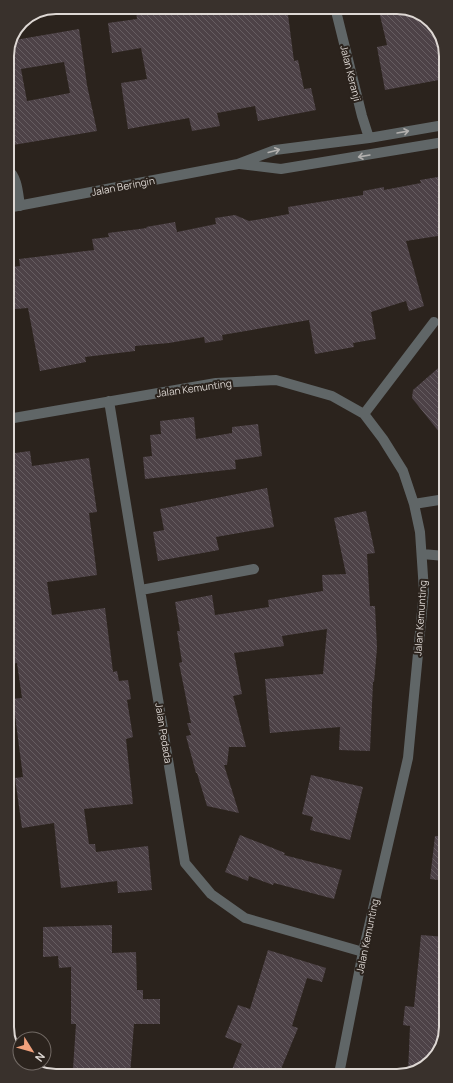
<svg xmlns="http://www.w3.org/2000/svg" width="453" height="1083" font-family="Manrope,sans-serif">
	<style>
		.building { fill: url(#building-back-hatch); fill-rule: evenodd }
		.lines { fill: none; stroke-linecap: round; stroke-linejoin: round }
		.minor { stroke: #606667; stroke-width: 10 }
		.oneway { stroke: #b2b0ae }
		.labels { text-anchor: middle; stroke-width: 4; stroke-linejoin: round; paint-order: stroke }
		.street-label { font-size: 10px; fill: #ded8d4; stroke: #2b231d }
		.rim { fill: none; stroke: #ded8d4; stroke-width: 2 }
	</style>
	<defs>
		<pattern id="building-back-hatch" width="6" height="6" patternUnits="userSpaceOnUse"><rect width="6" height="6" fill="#4d4247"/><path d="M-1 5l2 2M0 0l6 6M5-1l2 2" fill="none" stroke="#665d61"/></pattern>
	</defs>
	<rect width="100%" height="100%" fill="#2b231d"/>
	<path class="building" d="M 154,7 L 193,7 L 194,10 L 212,7 L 287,7 L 294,61 L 298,60 L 304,89 L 311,88 L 316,110 L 258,121 L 255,106 L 217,113 L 220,126 L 192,131 L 189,118 L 128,129 L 121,83 L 147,79 L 141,48 L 112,53 L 108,23 L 137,19 L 136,10 Z
		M 378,7 L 400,7 L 428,19 L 443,41 L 444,79 L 385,90 L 377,47 L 387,45 Z
		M 79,29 L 87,85 L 97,131 L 7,146 L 7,53 L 15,37 L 15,40 ZM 64,62 L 70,93 L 27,101 L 21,69 Z
		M 444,176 L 444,235 L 406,241 L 424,306 L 409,311 L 406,301 L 371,312 L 376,339 L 353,343 L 354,347 L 315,354 L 309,320 L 222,335 L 223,340 L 205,343 L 204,337 L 169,343 L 135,346 L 135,351 L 85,357 L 86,362 L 40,371 L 28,308 L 15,309 L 10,267 L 20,266 L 19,259 L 94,250 L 92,239 L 109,237 L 108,233 L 147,228 L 146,227 L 175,222 L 177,232 L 216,224 L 215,218 L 235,215 L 249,221 L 289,214 L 288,207 L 363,195 L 363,191 L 384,187 L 384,190 L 421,183 L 420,180 Z
		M 444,363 L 444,438 L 412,398 L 413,390 Z
		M 194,417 L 196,439 L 232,433 L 232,427 L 258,424 L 262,456 L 235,460 L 236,469 L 145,479 L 143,457 L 152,456 L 150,435 L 161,434 L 160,421 Z
		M 30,451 L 32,466 L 89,458 L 97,512 L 89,513 L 97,575 L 47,582 L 52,615 L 105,608 L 113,672 L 117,671 L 119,681 L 128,680 L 131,699 L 127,700 L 133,737 L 126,739 L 133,804 L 84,809 L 89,844 L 95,844 L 96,852 L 148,846 L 152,890 L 118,893 L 117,881 L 61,888 L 54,823 L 22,828 L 15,778 L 23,777 L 15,715 L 9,716 L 9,699 L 22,698 L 17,663 L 9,664 L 8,454 Z
		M 267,488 L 274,527 L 216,537 L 219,550 L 158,561 L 153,532 L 164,530 L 160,509 Z
		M 366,511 L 375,553 L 367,554 L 370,606 L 375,606 L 377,648 L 374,682 L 373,682 L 370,751 L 339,750 L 340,727 L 270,733 L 265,679 L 323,674 L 327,629 L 282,636 L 284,646 L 234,653 L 242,694 L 233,696 L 246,747 L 229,747 L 227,765 L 224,765 L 239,813 L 207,806 L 197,773 L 196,773 L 186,736 L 191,735 L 187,723 L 191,723 L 179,663 L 182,662 L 177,631 L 180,631 L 175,602 L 212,595 L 215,615 L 269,607 L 268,600 L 323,591 L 322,575 L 346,574 L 334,518 Z
		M 311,775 L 363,787 L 350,840 L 310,830 L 313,817 L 302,814 Z
		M 240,835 L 285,853 L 284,855 L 342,870 L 334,899 L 274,883 L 273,885 L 249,876 L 248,881 L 225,872 Z
		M 435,836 L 446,836 L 446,881 L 430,879 Z
		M 112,925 L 112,953 L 136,952 L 137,990 L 143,990 L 143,999 L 160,999 L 160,1024 L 134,1024 L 130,1075 L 77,1076 L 77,1069 L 73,1069 L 76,1024 L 71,1024 L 71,967 L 59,968 L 58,956 L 43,957 L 43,927 Z
		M 421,935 L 446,937 L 446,1027 L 436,1056 L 412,1073 L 408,1073 L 410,1026 L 403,1025 L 405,1006 L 414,1007 Z
		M 268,950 L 326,968 L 322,982 L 307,978 L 292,1026 L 298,1028 L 279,1074 L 230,1075 L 242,1044 L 225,1037 L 238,1005 L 250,1009 Z"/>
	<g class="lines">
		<path class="minor" d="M 335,7 L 362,116 L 369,138
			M 240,164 L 281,169 L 444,142
			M 7,169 C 18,177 18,194 20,206
			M 7,208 L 238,164 L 275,150 L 369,138 L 444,125
			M 109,401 L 185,863 L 211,894 L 245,918 L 363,952
			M 364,414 L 434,322
			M 8,419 L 216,383 L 276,380 L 332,396 L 364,414 L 383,439 L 403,471 L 414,504 L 420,532 L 424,591 L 408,758 L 363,952 L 339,1074
			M 414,504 L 445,499
			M 422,554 L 445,556
			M 141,590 L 254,569"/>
	</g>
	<defs><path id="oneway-shaft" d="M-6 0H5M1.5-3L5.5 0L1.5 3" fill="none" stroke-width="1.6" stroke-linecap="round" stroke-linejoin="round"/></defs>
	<g class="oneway">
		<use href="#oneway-shaft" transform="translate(403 132) rotate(-10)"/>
		<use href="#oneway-shaft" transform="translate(274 151) rotate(-15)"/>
		<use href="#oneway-shaft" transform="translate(364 156) rotate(170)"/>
	</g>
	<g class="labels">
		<g class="street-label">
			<text transform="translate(351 73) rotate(76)" y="4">Jalan Keranji</text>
			<text transform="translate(123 186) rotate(-11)" y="4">Jalan Beringin</text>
			<text transform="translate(194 388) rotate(-8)" y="4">Jalan Kemunting</text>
			<text transform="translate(420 618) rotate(-86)" y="4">Jalan Kemunting</text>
			<text transform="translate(164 733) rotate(81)" y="4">Jalan Pedada</text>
			<text transform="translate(367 936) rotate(-78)" y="4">Jalan Kemunting</text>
		</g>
	</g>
	<path d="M0 0H453V1083H0ZM56 14H397A42 42 0 0 1 439 56V1027A42 42 0 0 1 397 1069H56A42 42 0 0 1 14 1027V56A42 42 0 0 1 56 14Z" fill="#39312c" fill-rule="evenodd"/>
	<path class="rim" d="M56 14H397A42 42 0 0 1 439 56V1027A42 42 0 0 1 397 1069H56A42 42 0 0 1 14 1027V56A42 42 0 0 1 56 14Z"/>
	<g transform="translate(32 1051) rotate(127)"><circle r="19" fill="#2b231d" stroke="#736b66"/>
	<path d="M0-3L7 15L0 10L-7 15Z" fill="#f1a17c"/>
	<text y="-6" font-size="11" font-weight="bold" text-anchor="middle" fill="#ded8d4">N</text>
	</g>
</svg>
